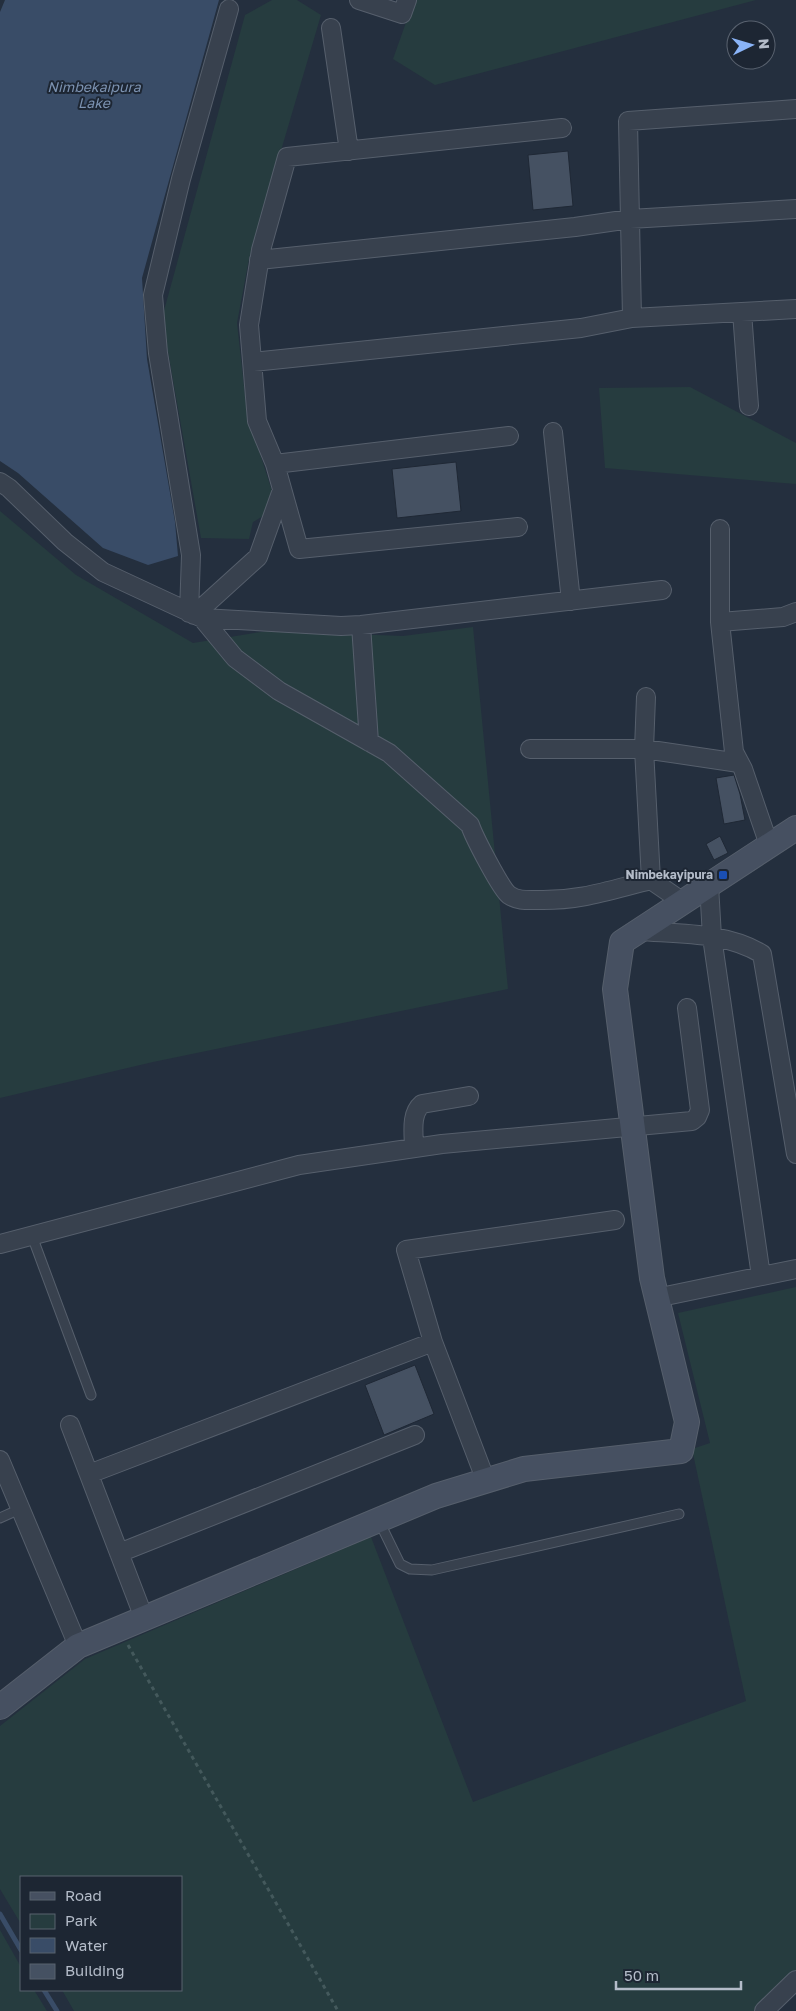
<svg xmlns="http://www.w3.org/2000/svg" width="796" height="2011" font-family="'Golos Text',sans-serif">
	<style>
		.green { fill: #263c3f }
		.water { fill: #394c67 }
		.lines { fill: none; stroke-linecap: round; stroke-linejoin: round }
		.stream { stroke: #394c67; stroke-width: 5 }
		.building { fill: #455162; stroke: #1f2835 }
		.service-casing { stroke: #565f6c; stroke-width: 11 }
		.minor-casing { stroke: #565f6c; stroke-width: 20 }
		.secondary-casing { stroke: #565f6c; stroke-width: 26 }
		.path { stroke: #44595c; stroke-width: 3; stroke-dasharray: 4 4; stroke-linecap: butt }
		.service { stroke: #38414e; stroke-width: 9 }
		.minor { stroke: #38414e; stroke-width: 18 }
		.secondary { stroke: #465061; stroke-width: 24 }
		.transit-dot { fill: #1a4fb4; stroke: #1d2633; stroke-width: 2 }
		.labels { text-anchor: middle; stroke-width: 4; stroke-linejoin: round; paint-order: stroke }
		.poi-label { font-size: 12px; font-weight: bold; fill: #b4bcc9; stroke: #1d2633; text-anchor: end }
		.water-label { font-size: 14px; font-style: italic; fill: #7c92b1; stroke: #1d2633 }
	</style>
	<rect width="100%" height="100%" fill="#242f3e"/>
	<path class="green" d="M 272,0 L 297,0 L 321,15 L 249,259 L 237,323 L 247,413 L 272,491 L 263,516 L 253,522 L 249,539 L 201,538 L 162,318 L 245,15 Z
		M 414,0 L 756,0 L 435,85 L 393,59 Z
		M 690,387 L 796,443 L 796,484 L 605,468 L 599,388 Z
		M 0,511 L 76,575 L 193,643 L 267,631 L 403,636 L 473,627 L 508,989 L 153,1062 L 0,1098 Z
		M 796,1287 L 796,1971 L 754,2011 L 74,2011 L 62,1990 L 181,1990 L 181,1877 L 21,1877 L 21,1924 L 0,1889 L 0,1726 L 85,1659 L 371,1537 L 473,1802 L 746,1701 L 692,1449 L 710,1443 L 678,1313 Z
		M 0,1930 L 21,1967 L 21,1990 L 34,1990 L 47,2011 L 0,2011 Z"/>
	<path class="water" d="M 5,0 L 219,0 L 142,278 L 147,359 L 175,522 L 178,556 L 148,565 L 103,548 L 18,473 L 0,461 L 0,12 Z"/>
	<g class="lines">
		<path class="stream" d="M 0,1914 L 21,1950
			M 44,1990 L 57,2011"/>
	</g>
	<path class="building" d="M 568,151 L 573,206 L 533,210 L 528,155 Z
		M 456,462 L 461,511 L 397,518 L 392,469 Z
		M 734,775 L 740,794 L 745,820 L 724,824 L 716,778 Z
		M 720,836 L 728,853 L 714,860 L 706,844 Z
		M 415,1365 L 434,1414 L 384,1435 L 365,1385 Z"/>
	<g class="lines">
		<defs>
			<path id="service" d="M 32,1236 L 91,1395
				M 0,1518 L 20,1509
				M 379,1521 L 400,1564 L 410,1569 L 432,1570 L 679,1514"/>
			<path id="minor" d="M 359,0 L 402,14 L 407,0
				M 331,28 L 349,151
				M 259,260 L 575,227 L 630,219 L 796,209
				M 742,312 L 749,406
				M 632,318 L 628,121 L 796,109
				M 253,362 L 581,328 L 632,318 L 796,309
				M 553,432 L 571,601
				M 275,464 L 509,436
				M 0,482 L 9,488 L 65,542 L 103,572 L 202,618 L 235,658 L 279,691 L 389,753 L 470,825 C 474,837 501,889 509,895 C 518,901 527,900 538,900 C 581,901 610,890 651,880 L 683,902
				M 518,527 L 299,549 L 275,464 L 257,421 L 249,325 L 261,250 L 287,157 L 562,128
				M 720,529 L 720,622 L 734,752 L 743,769 L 769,845
				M 189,613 L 191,555 L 158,353 L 153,295 L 181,179 L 229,9
				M 194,615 L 258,557 L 282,490
				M 202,618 L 341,626 L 361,625 L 662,590
				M 720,622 L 783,617 L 796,612
				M 361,625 L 369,742
				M 646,697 L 644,749 L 651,880
				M 530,749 L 644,749 L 739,763
				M 709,885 L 712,937 L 761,1276
				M 639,931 C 679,934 727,932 762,954 L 796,1154
				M 414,1148 C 414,1134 410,1114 422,1104 L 469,1096
				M 0,1244 L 299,1165 L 442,1144 L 692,1121 L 697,1117 L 700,1110 L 687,1008
				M 656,1298 L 796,1269
				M 433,1342 L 486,1481
				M 70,1425 L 144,1618
				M 0,1460 L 78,1646
				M 89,1474 L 433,1342 L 406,1250 L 615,1220
				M 119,1553 L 415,1435
				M 764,2011 L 796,1980"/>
			<path id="secondary" d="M 0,1707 L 78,1646 L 436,1496 L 524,1469 L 681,1451 L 687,1422 L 652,1278 L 615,989 L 622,942 L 796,828"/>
		</defs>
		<use href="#service" class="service-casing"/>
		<use href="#minor" class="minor-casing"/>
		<use href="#secondary" class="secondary-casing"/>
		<path class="path" d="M 128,1645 L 338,2011"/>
		<use href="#service" class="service"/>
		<use href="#minor" class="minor"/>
		<use href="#secondary" class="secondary"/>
	</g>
	<rect class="transit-dot" x="718" y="870" width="10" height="10" rx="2.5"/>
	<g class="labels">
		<g class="poi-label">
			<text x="713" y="879">Nimbekayipura</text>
		</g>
		<g class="water-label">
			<text x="94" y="92">Nimbekaipura<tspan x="94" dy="16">Lake</tspan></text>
		</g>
	</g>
	<rect x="20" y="1876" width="162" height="115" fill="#1d2633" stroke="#59626f"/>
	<rect x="30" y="1892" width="25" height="8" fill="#465061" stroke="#59626f"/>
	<text x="65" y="1901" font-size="15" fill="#b4bcc9">Road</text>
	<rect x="30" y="1914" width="25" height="15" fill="#263c3f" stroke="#59626f"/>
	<text x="65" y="1926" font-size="15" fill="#b4bcc9">Park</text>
	<rect x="30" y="1938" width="25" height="15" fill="#394c67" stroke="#59626f"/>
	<text x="65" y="1951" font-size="15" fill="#b4bcc9">Water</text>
	<rect x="30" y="1964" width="25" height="15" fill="#455162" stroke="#59626f"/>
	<text x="65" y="1976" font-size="15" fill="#b4bcc9">Building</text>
	<g transform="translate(751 45) rotate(85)"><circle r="24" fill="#1d2633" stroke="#59626f"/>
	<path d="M0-4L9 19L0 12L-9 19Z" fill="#8ab4f8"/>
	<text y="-8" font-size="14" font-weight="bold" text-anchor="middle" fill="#b4bcc9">N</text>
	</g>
	<path d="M616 1981v8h125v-8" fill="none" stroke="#b4bcc9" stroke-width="2.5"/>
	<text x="624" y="1981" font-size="15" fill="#b4bcc9" stroke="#1d2633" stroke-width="4" paint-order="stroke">50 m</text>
</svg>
